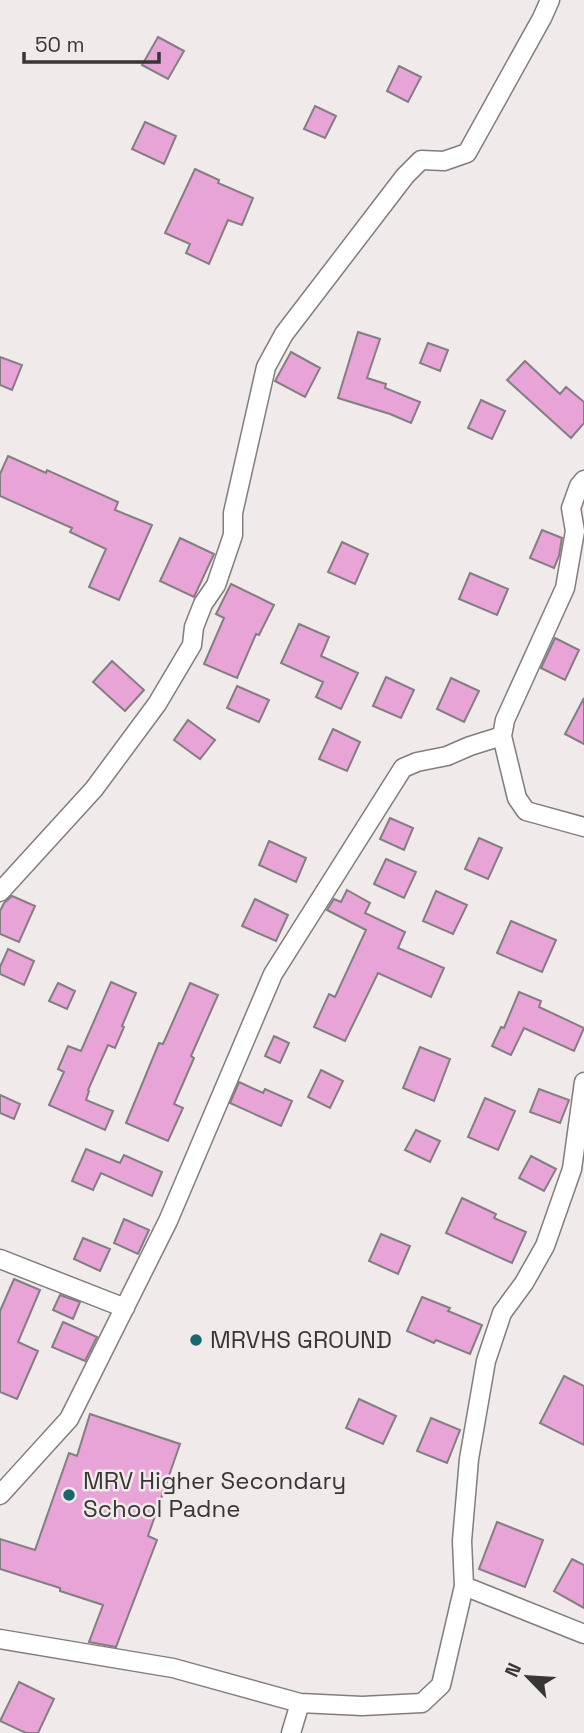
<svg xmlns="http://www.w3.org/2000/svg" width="584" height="1733" font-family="'Space Grotesk',sans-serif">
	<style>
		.building { fill: #e8a3d7; stroke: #837e82; stroke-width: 2 }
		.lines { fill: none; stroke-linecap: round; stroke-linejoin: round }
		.minor-casing { stroke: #837c7d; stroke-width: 21 }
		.minor { stroke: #fff; stroke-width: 18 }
		.poi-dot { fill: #19676b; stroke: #f1eaeb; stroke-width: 2.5 }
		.labels { text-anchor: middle; stroke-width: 5; stroke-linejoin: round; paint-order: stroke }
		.poi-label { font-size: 24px; fill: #383535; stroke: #f1eaeb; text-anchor: start }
	</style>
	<rect width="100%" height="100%" fill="#f1eaeb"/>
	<path class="building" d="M 158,37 L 184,51 L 168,79 L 142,65 Z
		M 399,66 L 421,77 L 408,102 L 387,91 Z
		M 315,106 L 336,116 L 325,138 L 304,129 Z
		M 145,122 L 176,136 L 164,164 L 132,149 Z
		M 195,169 L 219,180 L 218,183 L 253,198 L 242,225 L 228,220 L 209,264 L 186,253 L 190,244 L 165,233 Z
		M 358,332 L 380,339 L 367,378 L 386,384 L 385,388 L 420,402 L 411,423 L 390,414 L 338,398 Z
		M 428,343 L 448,350 L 440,371 L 420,363 Z
		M 291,352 L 320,368 L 305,397 L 275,381 Z
		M 0,357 L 22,365 L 12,390 L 0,385 Z
		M 525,361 L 560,394 L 566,387 L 584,402 L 584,423 L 571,438 L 507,380 Z
		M 481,400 L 505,411 L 492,439 L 468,428 Z
		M 8,456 L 46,473 L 47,470 L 118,502 L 115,510 L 152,525 L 119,600 L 89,587 L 106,549 L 70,532 L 72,528 L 0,496 L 0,474 Z
		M 542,530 L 562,538 L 559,556 L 554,568 L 530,558 Z
		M 180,538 L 214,554 L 194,597 L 160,581 Z
		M 342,542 L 368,554 L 355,584 L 328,572 Z
		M 470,573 L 508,589 L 497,615 L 459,599 Z
		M 231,584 L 274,605 L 259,635 L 256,634 L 237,678 L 204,664 L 224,618 L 216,614 Z
		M 299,624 L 329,637 L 321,656 L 358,673 L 341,709 L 316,697 L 323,682 L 281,663 Z
		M 555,638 L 579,650 L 565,680 L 541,668 Z
		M 112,661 L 144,690 L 125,711 L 93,682 Z
		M 386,677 L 414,690 L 401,718 L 373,706 Z
		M 451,678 L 479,691 L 464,722 L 437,709 Z
		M 237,686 L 269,700 L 259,722 L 227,708 Z
		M 584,698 L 584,744 L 565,734 Z
		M 188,720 L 215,740 L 200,759 L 174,740 Z
		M 333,729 L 360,742 L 347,771 L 319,759 Z
		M 390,818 L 413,828 L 404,850 L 380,839 Z
		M 479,838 L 502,848 L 488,879 L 465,869 Z
		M 269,841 L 306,858 L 296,882 L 259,865 Z
		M 386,859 L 416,872 L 404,898 L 374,884 Z
		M 347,890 L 370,903 L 365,913 L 405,932 L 398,948 L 444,968 L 431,997 L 378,973 L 345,1041 L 314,1027 L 329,994 L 335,997 L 366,930 L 327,910 L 334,899 L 341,902 Z
		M 436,891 L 467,905 L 453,934 L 423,921 Z
		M 12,896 L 35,906 L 19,942 L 0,934 L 0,911 L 4,903 Z
		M 255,899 L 288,915 L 276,941 L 242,926 Z
		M 511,921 L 556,940 L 542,972 L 497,953 Z
		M 8,949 L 34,961 L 24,985 L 0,974 L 0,967 Z
		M 111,982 L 136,993 L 122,1026 L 124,1027 L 115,1048 L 108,1045 L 88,1090 L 89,1091 L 86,1100 L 113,1111 L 105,1130 L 49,1105 L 64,1072 L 58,1069 L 68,1046 L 81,1051 Z
		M 58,983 L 75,991 L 67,1009 L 49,1001 Z
		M 190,983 L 218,995 L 191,1056 L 194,1058 L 174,1104 L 183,1108 L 168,1141 L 126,1123 L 159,1043 L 163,1044 Z
		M 519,992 L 541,1001 L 539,1007 L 584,1028 L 574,1051 L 524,1028 L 511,1055 L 492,1046 L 501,1027 L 504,1028 Z
		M 274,1036 L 289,1043 L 280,1063 L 265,1056 Z
		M 420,1047 L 450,1059 L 434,1101 L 403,1088 Z
		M 321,1070 L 343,1081 L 330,1108 L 308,1097 Z
		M 239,1082 L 263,1093 L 265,1089 L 292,1101 L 281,1126 L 230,1103 Z
		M 539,1089 L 569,1100 L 560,1123 L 530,1112 Z
		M 0,1095 L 20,1104 L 14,1119 L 0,1113 Z
		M 485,1098 L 515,1111 L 498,1150 L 468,1137 Z
		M 416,1130 L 440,1141 L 430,1162 L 405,1150 Z
		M 86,1149 L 120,1163 L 124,1155 L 162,1172 L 152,1196 L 101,1173 L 93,1190 L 72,1181 Z
		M 531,1156 L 556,1169 L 544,1191 L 519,1178 Z
		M 462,1198 L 496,1214 L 494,1218 L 526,1232 L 512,1263 L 446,1233 Z
		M 124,1219 L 149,1230 L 138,1254 L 114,1243 Z
		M 381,1234 L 410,1246 L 398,1274 L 369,1261 Z
		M 83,1238 L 110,1249 L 100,1271 L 74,1259 Z
		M 14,1279 L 40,1290 L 18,1342 L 38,1351 L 17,1399 L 0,1392 L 0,1311 Z
		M 60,1295 L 80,1302 L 73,1319 L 53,1310 Z
		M 422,1297 L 450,1308 L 448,1311 L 482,1325 L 470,1354 L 436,1340 L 434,1343 L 407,1331 Z
		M 63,1322 L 97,1337 L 85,1361 L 52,1347 Z
		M 564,1376 L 584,1386 L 584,1445 L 540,1423 Z
		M 359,1399 L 396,1416 L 383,1444 L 346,1428 Z
		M 90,1414 L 180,1444 L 148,1536 L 157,1540 L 116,1647 L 89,1642 L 103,1605 L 60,1591 L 60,1588 L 0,1569 L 0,1539 L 35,1550 L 69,1453 L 77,1456 Z
		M 431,1418 L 460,1430 L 447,1463 L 417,1451 Z
		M 497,1522 L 543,1540 L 525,1587 L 479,1569 Z
		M 572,1559 L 584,1565 L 584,1608 L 554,1591 Z
		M 19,1682 L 54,1699 L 38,1733 L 26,1733 L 0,1721 Z"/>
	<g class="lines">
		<defs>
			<path id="minor" d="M 584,480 L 579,486 L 571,508 L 575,531 L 565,588 L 505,720 L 502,736 L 517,798 L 526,811 L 584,827
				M 0,892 L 94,789 L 157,704 L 192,645 L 194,627 L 203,604 L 216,585 L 233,535 L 233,513 L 266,367 L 284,334 L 405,176 L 421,160 L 444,161 L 467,153 L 542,18 L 550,0
				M 0,1259 L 125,1308
				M 0,1495 L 69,1419 L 168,1221 L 273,974 L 403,768 L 417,762 L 447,756 L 470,746 L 502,736
				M 464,1586 L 584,1634
				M 0,1639 L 173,1668 L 300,1703 L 362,1706 L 422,1703 L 441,1685 L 464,1586 L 462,1541 L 469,1459 L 486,1361 L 502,1313 L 524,1283 L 545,1246 L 572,1169 L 584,1082
				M 291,1733 L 300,1703"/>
		</defs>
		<use href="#minor" class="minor-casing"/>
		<use href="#minor" class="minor"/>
	</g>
	<g class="poi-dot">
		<circle cx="196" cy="1340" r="7"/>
		<circle cx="69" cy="1495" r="7"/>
	</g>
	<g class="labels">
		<g class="poi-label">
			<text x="210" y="1348">MRVHS GROUND</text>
			<text x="83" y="1489">MRV Higher Secondary<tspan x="83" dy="28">School Padne</tspan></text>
		</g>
	</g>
	<g transform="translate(528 1677) rotate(295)" stroke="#f1eaeb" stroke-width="5" paint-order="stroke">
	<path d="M0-5L12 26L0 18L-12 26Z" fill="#383535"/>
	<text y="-10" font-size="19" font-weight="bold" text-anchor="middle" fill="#383535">N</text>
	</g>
	<path d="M24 52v10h135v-10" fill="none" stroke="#383535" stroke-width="3.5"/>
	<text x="35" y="52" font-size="21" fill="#383535" stroke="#f1eaeb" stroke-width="5" paint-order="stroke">50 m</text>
</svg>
